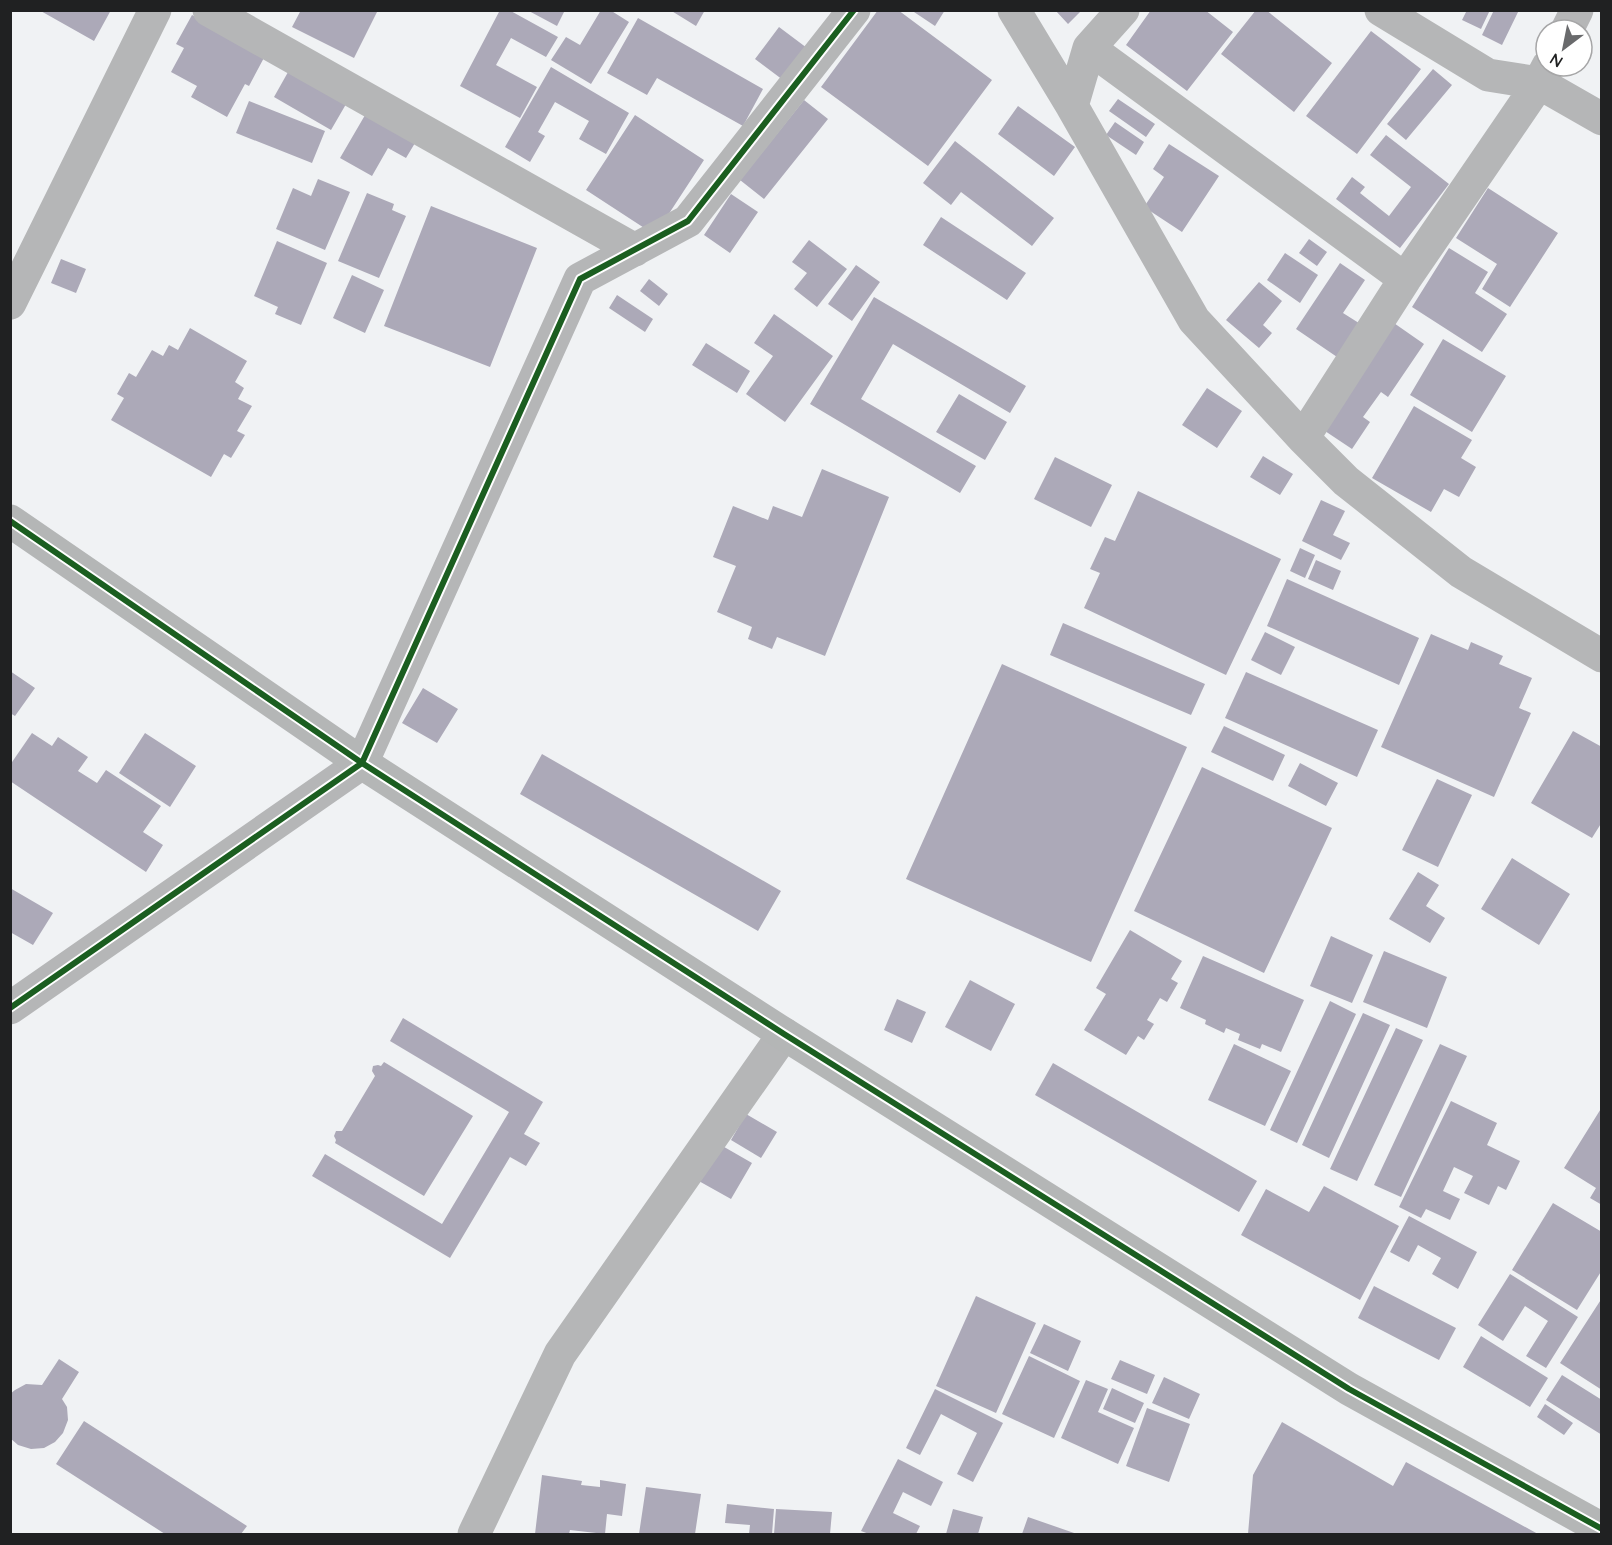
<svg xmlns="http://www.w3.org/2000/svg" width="1612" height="1545" font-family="Quicksand,sans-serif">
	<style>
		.building { fill: #aca9b8 }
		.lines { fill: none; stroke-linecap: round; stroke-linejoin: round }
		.street { stroke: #b5b6b7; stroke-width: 33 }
		.secondary { stroke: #b4b6b6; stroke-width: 33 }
		.cycleway-casing { stroke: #fff; stroke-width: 10 }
		.cycleway { stroke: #1b5e20; stroke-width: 6 }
	</style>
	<rect width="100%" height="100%" fill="#f0f2f4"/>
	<path class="building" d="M 39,10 L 111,10 L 94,41 Z
		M 301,10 L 378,10 L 354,58 L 292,27 Z
		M 500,10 L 509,10 L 558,37 L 546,57 L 511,38 L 496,65 L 537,87 L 520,118 L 460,86 Z
		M 527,10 L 565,10 L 557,26 Z
		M 601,10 L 610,10 L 629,22 L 591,84 L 551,60 L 566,37 L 580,45 Z
		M 670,10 L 705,10 L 696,26 Z
		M 878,10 L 898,10 L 992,80 L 928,166 L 821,87 Z
		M 911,10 L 945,10 L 935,26 Z
		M 1055,10 L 1082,10 L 1068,24 Z
		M 1151,10 L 1205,10 L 1233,32 L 1187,91 L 1126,45 Z
		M 1256,10 L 1266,10 L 1332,63 L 1294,112 L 1221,54 Z
		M 1467,10 L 1490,10 L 1481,29 L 1462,20 Z
		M 1494,10 L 1519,10 L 1502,45 L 1482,35 Z
		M 192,15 L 266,54 L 249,86 L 245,84 L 227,117 L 191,97 L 197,86 L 171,72 L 184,48 L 176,44 Z
		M 638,18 L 763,89 L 743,126 L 657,78 L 647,95 L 607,73 Z
		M 779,27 L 807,48 L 783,80 L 755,59 Z
		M 1371,31 L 1421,69 L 1357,154 L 1306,116 Z
		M 292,65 L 349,99 L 331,130 L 274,97 Z
		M 551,67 L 629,113 L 606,154 L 579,139 L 589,121 L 555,102 L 538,132 L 545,136 L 530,162 L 505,147 Z
		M 1433,69 L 1452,85 L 1406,140 L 1387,124 Z
		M 1118,99 L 1155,124 L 1146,137 L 1109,111 Z
		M 804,100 L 828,119 L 764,199 L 740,180 Z
		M 249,101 L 325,131 L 312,163 L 236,133 Z
		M 1018,106 L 1075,147 L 1054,176 L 998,134 Z
		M 368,110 L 418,138 L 406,158 L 388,148 L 372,176 L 340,158 Z
		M 635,115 L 704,160 L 655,235 L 586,190 Z
		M 1115,122 L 1144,142 L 1136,155 L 1106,135 Z
		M 1386,135 L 1449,184 L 1400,248 L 1336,199 L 1352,177 L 1365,187 L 1360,193 L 1389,216 L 1411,187 L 1370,155 Z
		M 955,141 L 1054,218 L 1032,246 L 961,192 L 951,205 L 923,183 Z
		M 1169,144 L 1219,176 L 1182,232 L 1144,207 L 1164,177 L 1153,169 Z
		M 318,179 L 350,192 L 325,250 L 276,229 L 293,188 L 311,196 Z
		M 1488,188 L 1558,233 L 1510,307 L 1482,289 L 1497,264 L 1456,238 Z
		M 367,193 L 394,204 L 392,210 L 406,216 L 379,278 L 338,261 Z
		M 731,194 L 758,212 L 730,253 L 704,235 Z
		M 431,206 L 537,248 L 490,367 L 384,326 Z
		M 941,217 L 1026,273 L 1007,300 L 923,245 Z
		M 1309,239 L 1327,252 L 1317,266 L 1299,253 Z
		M 809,240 L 847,269 L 817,307 L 794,289 L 807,273 L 792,262 Z
		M 277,241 L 327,263 L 301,325 L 275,314 L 278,307 L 254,296 Z
		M 1449,248 L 1488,272 L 1475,293 L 1507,314 L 1482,352 L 1412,307 Z
		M 1285,253 L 1318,275 L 1300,303 L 1267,280 Z
		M 61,259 L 86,269 L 76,293 L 51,283 Z
		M 1340,263 L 1365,280 L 1343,313 L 1362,325 L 1340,359 L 1296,329 Z
		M 856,265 L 880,282 L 852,321 L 828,304 Z
		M 352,275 L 384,290 L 365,333 L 333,318 Z
		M 649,279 L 668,294 L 659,306 L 640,291 Z
		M 1259,282 L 1282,301 L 1263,325 L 1272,333 L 1259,348 L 1226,320 Z
		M 617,295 L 653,319 L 645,332 L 609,308 Z
		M 874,297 L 1026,386 L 1010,413 L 893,344 L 861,399 L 976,466 L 960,493 L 810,404 Z
		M 774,314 L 833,356 L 785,422 L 746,394 L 773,356 L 754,343 Z
		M 1391,321 L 1424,344 L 1388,397 L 1381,392 L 1363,417 L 1370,422 L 1352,449 L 1319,427 Z
		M 190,328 L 247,361 L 235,382 L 244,388 L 238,399 L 252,406 L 237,431 L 245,435 L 231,458 L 224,454 L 211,477 L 111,420 L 124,398 L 117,394 L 129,373 L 136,377 L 152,350 L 163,356 L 169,345 L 178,350 Z
		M 1443,339 L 1506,376 L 1472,432 L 1410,395 Z
		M 706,343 L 750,371 L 737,393 L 692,365 Z
		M 1207,388 L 1242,411 L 1217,448 L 1182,425 Z
		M 959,394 L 1007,422 L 985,460 L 936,432 Z
		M 1414,406 L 1472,440 L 1461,458 L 1476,467 L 1459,497 L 1444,489 L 1431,512 L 1372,478 Z
		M 1263,456 L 1293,474 L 1280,495 L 1250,477 Z
		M 1055,457 L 1112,485 L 1091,527 L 1034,499 Z
		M 822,469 L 889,497 L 825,656 L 777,637 L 772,649 L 748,639 L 752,627 L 717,612 L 736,566 L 713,557 L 733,506 L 768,520 L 773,506 L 802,517 Z
		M 1138,491 L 1281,559 L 1226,675 L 1084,608 L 1100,573 L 1090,569 L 1105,537 L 1115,541 Z
		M 1321,500 L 1345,511 L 1333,535 L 1350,543 L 1341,560 L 1302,541 Z
		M 1300,548 L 1315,555 L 1305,578 L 1290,571 Z
		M 1316,560 L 1341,571 L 1333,590 L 1308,579 Z
		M 1287,579 L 1419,638 L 1399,685 L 1267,626 Z
		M 1063,623 L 1205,684 L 1191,715 L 1050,655 Z
		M 1265,632 L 1295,647 L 1281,675 L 1251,660 Z
		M 1431,634 L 1468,650 L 1471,642 L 1503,656 L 1499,664 L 1532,678 L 1519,708 L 1531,713 L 1494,797 L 1381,747 Z
		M 1002,664 L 1187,747 L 1091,962 L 906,879 Z
		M 10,671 L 35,688 L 15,716 L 10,713 Z
		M 1246,672 L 1378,730 L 1357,777 L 1225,718 Z
		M 423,688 L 458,709 L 437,743 L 402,723 Z
		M 1224,726 L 1285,755 L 1273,781 L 1211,752 Z
		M 1573,731 L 1602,747 L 1602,822 L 1592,838 L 1531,803 Z
		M 32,733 L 52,746 L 58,737 L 88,757 L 78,771 L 97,783 L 106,770 L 161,806 L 143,832 L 163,845 L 146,872 L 10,781 L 10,765 Z
		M 145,733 L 196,766 L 170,807 L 119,773 Z
		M 542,754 L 781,891 L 758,931 L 520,794 Z
		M 1300,763 L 1338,783 L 1326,806 L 1288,786 Z
		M 1202,767 L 1332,828 L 1264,973 L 1134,911 Z
		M 1437,779 L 1472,795 L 1438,867 L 1402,850 Z
		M 1512,858 L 1570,894 L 1539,945 L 1481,909 Z
		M 1418,872 L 1439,885 L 1426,906 L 1445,918 L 1430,943 L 1389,919 Z
		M 10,888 L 53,913 L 33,945 L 10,932 Z
		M 1130,930 L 1182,961 L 1171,979 L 1178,983 L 1167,1002 L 1160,998 L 1147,1020 L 1154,1024 L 1144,1040 L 1138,1036 L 1126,1055 L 1084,1030 L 1106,994 L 1096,988 Z
		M 1331,936 L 1373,955 L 1352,1003 L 1310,986 Z
		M 1384,951 L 1447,977 L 1427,1028 L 1363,1002 Z
		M 1203,956 L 1304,1000 L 1281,1052 L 1262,1044 L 1260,1049 L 1238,1040 L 1240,1034 L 1226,1028 L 1224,1033 L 1205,1024 L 1206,1020 L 1180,1008 Z
		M 970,980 L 1015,1004 L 991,1051 L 945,1027 Z
		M 897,999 L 926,1012 L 912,1043 L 884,1030 Z
		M 1330,1001 L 1356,1014 L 1297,1143 L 1270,1130 Z
		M 1363,1013 L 1390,1025 L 1329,1158 L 1302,1145 Z
		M 403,1018 L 543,1102 L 524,1134 L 540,1143 L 526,1166 L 510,1157 L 450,1258 L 312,1176 L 325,1154 L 442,1224 L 509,1112 L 390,1041 Z
		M 1396,1028 L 1423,1040 L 1357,1181 L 1330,1169 Z
		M 1234,1044 L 1291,1071 L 1265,1126 L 1208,1100 Z
		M 1440,1044 L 1467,1056 L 1401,1197 L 1374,1185 Z
		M 384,1062 L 473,1116 L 424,1196 L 335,1143 L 336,1140 L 334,1136 L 336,1131 L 342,1131 L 375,1076 L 372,1071 L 373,1066 L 378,1065 L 381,1066 Z
		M 1053,1063 L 1257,1181 L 1239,1212 L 1035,1095 Z
		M 1451,1101 L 1497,1123 L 1487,1145 L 1520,1161 L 1506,1190 L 1498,1186 L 1489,1205 L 1464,1193 L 1473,1176 L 1454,1167 L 1443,1191 L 1460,1199 L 1450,1220 L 1426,1209 L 1421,1218 L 1399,1207 Z
		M 1602,1107 L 1602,1205 L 1590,1198 L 1596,1188 L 1564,1168 Z
		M 746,1114 L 777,1132 L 761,1158 L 731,1140 Z
		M 719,1144 L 752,1163 L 731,1199 L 697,1180 Z
		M 1324,1186 L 1399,1226 L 1360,1300 L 1241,1235 L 1266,1189 L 1309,1212 Z
		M 1553,1203 L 1602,1232 L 1602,1270 L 1577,1310 L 1512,1270 Z
		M 1409,1216 L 1477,1252 L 1458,1289 L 1432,1274 L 1441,1258 L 1418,1245 L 1409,1262 L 1390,1252 Z
		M 1510,1274 L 1578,1317 L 1546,1368 L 1526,1356 L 1548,1321 L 1525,1306 L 1503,1341 L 1478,1325 Z
		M 1374,1286 L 1456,1328 L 1439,1360 L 1358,1318 Z
		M 976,1296 L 1036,1323 L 996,1413 L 936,1386 Z
		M 1602,1298 L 1602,1390 L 1560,1363 Z
		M 1044,1324 L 1081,1341 L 1068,1371 L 1030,1353 Z
		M 1481,1336 L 1548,1378 L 1530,1407 L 1463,1367 Z
		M 1029,1356 L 1080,1381 L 1054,1438 L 1002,1414 Z
		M 59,1359 L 79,1372 L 62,1399 L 67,1407 L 68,1420 L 63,1433 L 55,1442 L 44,1448 L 31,1449 L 18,1445 L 10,1438 L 10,1394 L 15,1390 L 26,1384 L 42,1385 Z
		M 1120,1360 L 1155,1375 L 1147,1394 L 1111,1379 Z
		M 1562,1375 L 1602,1400 L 1602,1435 L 1546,1400 Z
		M 1164,1377 L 1200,1394 L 1189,1419 L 1152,1403 Z
		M 1086,1380 L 1108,1389 L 1098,1412 L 1134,1428 L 1118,1464 L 1061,1438 Z
		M 1112,1388 L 1144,1403 L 1135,1423 L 1103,1409 Z
		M 935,1389 L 1003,1423 L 973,1482 L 957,1474 L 977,1433 L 941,1414 L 920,1455 L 906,1448 Z
		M 1545,1404 L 1573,1423 L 1564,1435 L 1537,1417 Z
		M 1147,1408 L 1190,1424 L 1169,1482 L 1126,1466 Z
		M 84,1421 L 247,1526 L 241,1534 L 165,1534 L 56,1464 Z
		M 1282,1422 L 1393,1486 L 1406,1462 L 1538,1534 L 1248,1534 L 1253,1475 Z
		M 898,1459 L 943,1482 L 931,1506 L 903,1492 L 893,1513 L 920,1526 L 916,1534 L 869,1534 L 861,1531 Z
		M 542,1475 L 582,1481 L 581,1485 L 600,1487 L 600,1480 L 626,1484 L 622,1516 L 607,1514 L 605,1534 L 570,1530 L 569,1534 L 535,1534 Z
		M 646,1487 L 701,1494 L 695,1534 L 639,1534 Z
		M 727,1504 L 774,1509 L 772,1534 L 749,1534 L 750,1525 L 725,1523 Z
		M 776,1509 L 832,1512 L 830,1534 L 774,1534 Z
		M 953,1509 L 983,1517 L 978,1534 L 946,1534 Z
		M 1028,1517 L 1077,1534 L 1022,1534 Z"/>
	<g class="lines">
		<path class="street" d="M 209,10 L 635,250
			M 1014,10 L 1072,106 L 1194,320 L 1303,438 L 1346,481 L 1461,572 L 1602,656
			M 1381,10 L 1488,75 L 1539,83 L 1602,119
			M 1567,30 L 1577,10
			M 1089,48 L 1405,279
			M 1072,106 L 1089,48 L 1123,10
			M 10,303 L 155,10
			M 1303,438 L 1405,279 L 1539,83 L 1548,66
			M 10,1008 L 362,763 L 580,279 L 688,221 L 854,10
			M 474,1534 L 560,1354 L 784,1034"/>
		<path class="secondary" d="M 10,521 L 362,763 L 784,1034 L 1349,1389 L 1602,1529"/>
		<defs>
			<path id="cycleway" d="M 10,521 L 362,763 L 784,1034 L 1349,1389 L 1602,1529
				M 10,1008 L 362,763 L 580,279 L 688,221 L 854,10"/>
		</defs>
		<use href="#cycleway" class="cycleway-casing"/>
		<use href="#cycleway" class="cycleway"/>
	</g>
	<rect width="1612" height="1545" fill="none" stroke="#202122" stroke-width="24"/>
	<g transform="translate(1564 48) rotate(212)"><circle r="28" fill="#ffffff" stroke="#a6a6a7" stroke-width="1.5"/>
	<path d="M0-4.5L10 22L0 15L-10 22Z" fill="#696a6c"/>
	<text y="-9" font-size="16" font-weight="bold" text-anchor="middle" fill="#202122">N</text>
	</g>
</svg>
